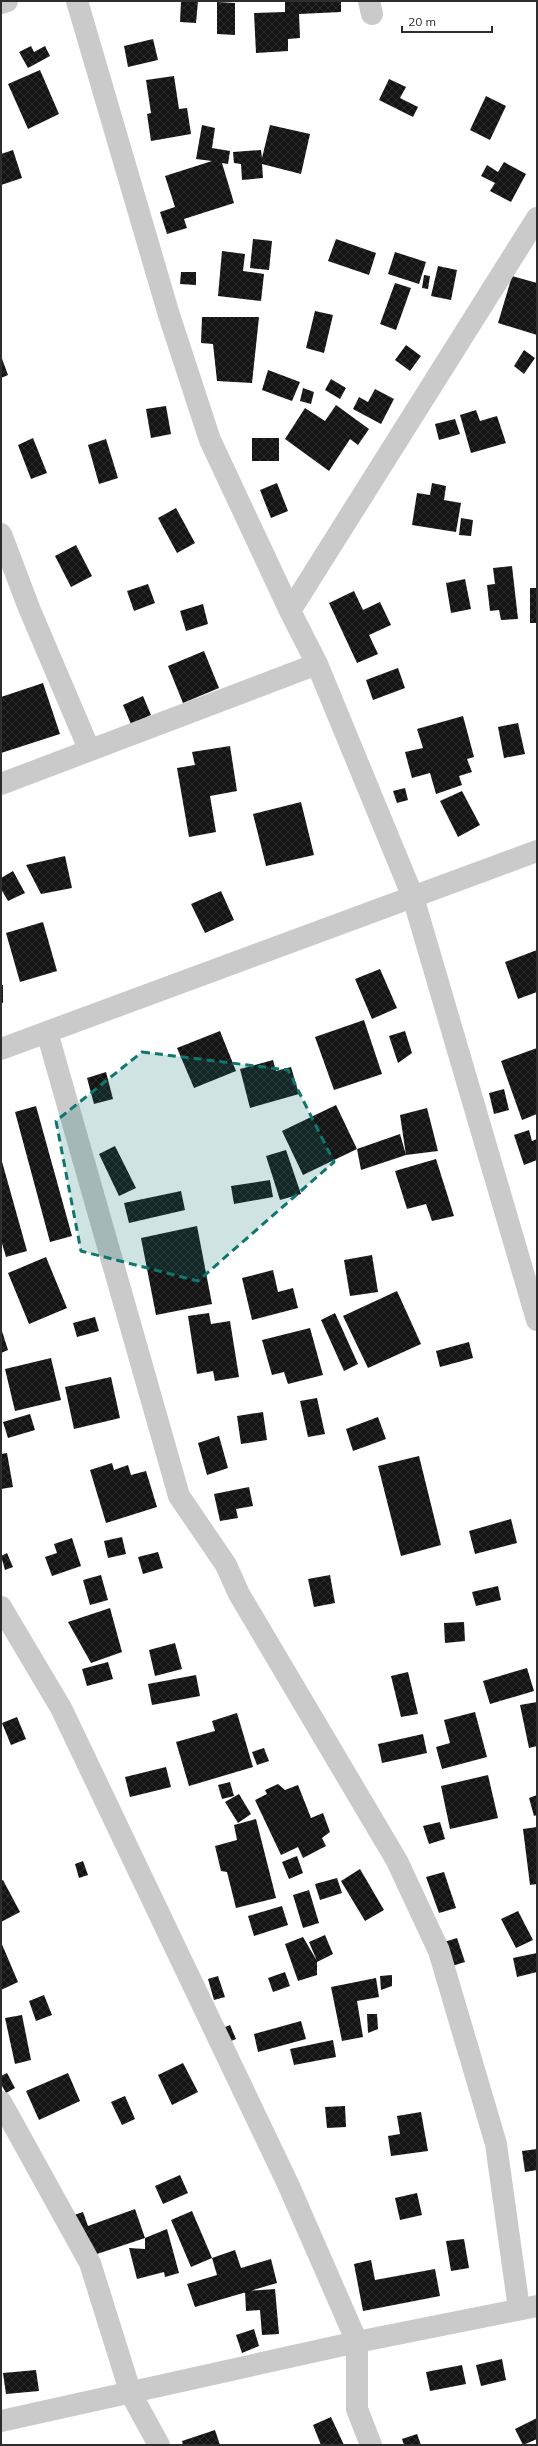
<svg xmlns="http://www.w3.org/2000/svg" width="538" height="2446" font-family="Mulish,sans-serif">
	<style>
		.building { fill: url(#building-cross-hatch) }
		.lines { fill: none; stroke-linecap: round; stroke-linejoin: round }
		.minor { stroke: #cacaca; stroke-width: 22 }
		.marked { fill: #0f766e; fill-opacity: 0.2; stroke: #0f766e; stroke-width: 3; stroke-dasharray: 8 5; stroke-linejoin: round }
	</style>
	<defs>
		<pattern id="building-cross-hatch" width="8" height="8" patternUnits="userSpaceOnUse"><rect width="8" height="8" fill="#141414"/><path d="M0 0l8 8M0 8l8-8" fill="none" stroke="#2e2e2e"/></pattern>
	</defs>
	<rect width="100%" height="100%" fill="#fff"/>
	<path class="building" d="M 181,1 L 198,1 L 196,23 L 180,22 Z
		M 285,1 L 341,1 L 341,12 L 299,14 L 300,38 L 288,39 L 288,51 L 256,53 L 254,13 L 285,12 Z
		M 217,2 L 235,3 L 235,35 L 217,34 Z
		M 153,39 L 158,60 L 128,67 L 124,46 Z
		M 31,46 L 34,52 L 45,46 L 50,56 L 28,68 L 19,52 Z
		M 40,70 L 59,114 L 28,129 L 8,84 Z
		M 174,76 L 179,109 L 187,108 L 191,134 L 151,141 L 147,114 L 151,113 L 146,80 Z
		M 389,79 L 406,87 L 400,98 L 418,107 L 413,117 L 379,100 Z
		M 486,96 L 506,106 L 490,140 L 470,130 Z
		M 202,125 L 215,128 L 212,148 L 230,151 L 228,164 L 222,163 L 234,203 L 184,219 L 187,228 L 167,234 L 160,212 L 175,207 L 165,176 L 212,161 L 196,159 Z
		M 270,125 L 310,134 L 301,174 L 262,164 L 263,178 L 242,180 L 241,164 L 234,163 L 233,152 L 261,150 L 262,158 Z
		M 13,150 L 22,178 L 1,185 L 1,154 Z
		M 504,162 L 526,174 L 511,202 L 490,191 L 495,183 L 481,176 L 487,165 L 498,172 Z
		M 253,239 L 272,241 L 269,270 L 250,268 Z
		M 336,239 L 376,253 L 369,275 L 328,261 Z
		M 222,251 L 245,254 L 243,271 L 264,274 L 261,301 L 218,296 Z
		M 395,252 L 426,262 L 419,284 L 388,274 Z
		M 438,266 L 457,270 L 451,300 L 431,296 Z
		M 181,272 L 196,272 L 196,285 L 180,284 Z
		M 424,275 L 430,276 L 428,289 L 422,288 Z
		M 512,276 L 537,283 L 537,335 L 498,323 Z
		M 395,283 L 411,288 L 396,330 L 380,324 Z
		M 315,311 L 333,315 L 324,353 L 306,348 Z
		M 202,317 L 259,317 L 252,383 L 217,381 L 213,344 L 201,343 Z
		M 406,345 L 421,356 L 410,371 L 395,360 Z
		M 524,350 L 535,358 L 524,374 L 514,366 Z
		M 1,356 L 8,375 L 1,378 Z
		M 268,370 L 300,382 L 292,401 L 262,390 Z
		M 331,379 L 346,388 L 340,399 L 325,390 Z
		M 303,388 L 314,392 L 311,404 L 300,401 Z
		M 375,389 L 394,399 L 381,424 L 353,409 L 359,397 L 368,402 Z
		M 336,405 L 369,429 L 358,445 L 350,439 L 329,471 L 285,439 L 305,408 L 325,421 Z
		M 166,406 L 171,434 L 151,438 L 146,409 Z
		M 476,410 L 480,421 L 497,416 L 506,443 L 471,453 L 460,415 Z
		M 455,419 L 460,434 L 439,440 L 435,424 Z
		M 33,438 L 47,473 L 31,479 L 18,445 Z
		M 252,438 L 279,438 L 279,461 L 252,461 Z
		M 106,439 L 118,478 L 99,484 L 88,445 Z
		M 277,483 L 288,511 L 271,518 L 260,490 Z
		M 432,483 L 446,486 L 444,500 L 461,503 L 456,532 L 412,525 L 417,493 L 430,495 Z
		M 176,508 L 195,543 L 177,553 L 158,518 Z
		M 461,518 L 473,520 L 471,536 L 459,535 Z
		M 76,545 L 92,576 L 71,587 L 55,556 Z
		M 512,566 L 518,619 L 501,620 L 499,610 L 490,611 L 487,585 L 495,584 L 493,568 Z
		M 465,579 L 471,609 L 451,613 L 446,583 Z
		M 148,584 L 155,603 L 134,611 L 127,591 Z
		M 530,588 L 537,588 L 537,623 L 530,623 Z
		M 354,591 L 363,610 L 380,602 L 391,625 L 369,635 L 378,654 L 357,663 L 329,603 Z
		M 203,604 L 208,624 L 186,631 L 180,611 Z
		M 204,651 L 219,688 L 183,703 L 168,666 Z
		M 398,668 L 405,688 L 373,700 L 366,680 Z
		M 43,683 L 60,734 L 1,753 L 1,697 Z
		M 143,696 L 151,715 L 131,724 L 123,705 Z
		M 463,716 L 474,757 L 467,759 L 472,772 L 459,776 L 462,785 L 436,794 L 430,773 L 412,778 L 405,752 L 423,748 L 417,729 Z
		M 518,723 L 525,754 L 504,758 L 498,727 Z
		M 230,746 L 237,791 L 210,796 L 216,832 L 189,837 L 177,768 L 195,765 L 192,752 Z
		M 405,788 L 408,800 L 397,803 L 393,791 Z
		M 462,791 L 480,825 L 458,837 L 440,801 Z
		M 301,802 L 314,855 L 266,866 L 253,814 Z
		M 65,856 L 72,888 L 41,894 L 26,865 Z
		M 13,871 L 25,893 L 8,901 L 1,889 L 1,878 Z
		M 221,891 L 234,920 L 205,933 L 191,904 Z
		M 43,922 L 57,971 L 20,982 L 6,933 Z
		M 537,950 L 537,992 L 518,999 L 505,962 Z
		M 380,969 L 397,1008 L 372,1019 L 355,979 Z
		M 1,985 L 3,985 L 3,1003 L 1,1003 Z
		M 364,1020 L 382,1074 L 334,1090 L 315,1037 Z
		M 220,1031 L 236,1071 L 194,1088 L 177,1048 Z
		M 405,1031 L 412,1053 L 398,1063 L 389,1036 Z
		M 537,1048 L 537,1114 L 522,1120 L 501,1061 Z
		M 273,1060 L 276,1071 L 291,1067 L 299,1094 L 250,1108 L 240,1069 Z
		M 106,1072 L 113,1099 L 94,1104 L 87,1078 Z
		M 504,1089 L 509,1110 L 494,1114 L 489,1093 Z
		M 336,1105 L 357,1149 L 303,1175 L 282,1131 Z
		M 36,1106 L 72,1236 L 50,1242 L 15,1112 Z
		M 427,1108 L 438,1151 L 406,1155 L 400,1115 Z
		M 529,1130 L 532,1141 L 537,1139 L 537,1160 L 524,1165 L 514,1135 Z
		M 400,1134 L 406,1155 L 361,1170 L 357,1149 Z
		M 115,1146 L 136,1188 L 119,1196 L 99,1154 Z
		M 286,1150 L 301,1194 L 280,1200 L 266,1156 Z
		M 1,1158 L 27,1251 L 6,1257 L 1,1240 Z
		M 436,1159 L 454,1216 L 432,1221 L 426,1204 L 407,1209 L 395,1171 Z
		M 270,1180 L 273,1197 L 234,1204 L 231,1186 Z
		M 181,1191 L 185,1210 L 129,1223 L 124,1203 Z
		M 197,1226 L 212,1304 L 156,1315 L 141,1238 Z
		M 372,1255 L 378,1292 L 350,1296 L 344,1260 Z
		M 46,1257 L 67,1308 L 29,1324 L 8,1273 Z
		M 273,1270 L 278,1292 L 293,1288 L 298,1308 L 252,1320 L 242,1278 Z
		M 397,1291 L 421,1344 L 368,1368 L 343,1316 Z
		M 209,1313 L 211,1324 L 230,1321 L 239,1377 L 215,1381 L 213,1371 L 197,1374 L 188,1316 Z
		M 335,1313 L 358,1364 L 344,1371 L 321,1320 Z
		M 95,1317 L 99,1331 L 77,1337 L 73,1323 Z
		M 1,1328 L 8,1350 L 1,1353 Z
		M 310,1328 L 323,1375 L 288,1384 L 284,1372 L 272,1375 L 262,1340 Z
		M 469,1342 L 473,1358 L 440,1367 L 436,1351 Z
		M 51,1358 L 61,1400 L 15,1411 L 5,1369 Z
		M 111,1377 L 120,1418 L 74,1429 L 65,1387 Z
		M 317,1398 L 325,1434 L 308,1437 L 300,1401 Z
		M 263,1412 L 267,1440 L 241,1444 L 237,1416 Z
		M 30,1414 L 35,1430 L 8,1438 L 3,1422 Z
		M 378,1417 L 386,1439 L 353,1451 L 346,1429 Z
		M 219,1436 L 228,1468 L 207,1475 L 198,1443 Z
		M 7,1453 L 13,1487 L 1,1489 L 1,1454 Z
		M 419,1456 L 441,1545 L 401,1556 L 378,1466 Z
		M 112,1463 L 114,1470 L 128,1465 L 131,1475 L 146,1471 L 157,1507 L 106,1523 L 90,1470 Z
		M 249,1487 L 253,1506 L 236,1509 L 238,1518 L 220,1521 L 214,1494 Z
		M 511,1519 L 517,1543 L 475,1554 L 469,1531 Z
		M 122,1537 L 126,1554 L 108,1558 L 104,1541 Z
		M 72,1538 L 81,1566 L 52,1576 L 45,1557 L 57,1553 L 54,1544 Z
		M 158,1552 L 163,1568 L 143,1574 L 138,1557 Z
		M 7,1553 L 13,1567 L 5,1570 L 1,1556 Z
		M 101,1575 L 108,1600 L 90,1605 L 83,1580 Z
		M 330,1575 L 335,1603 L 314,1607 L 308,1579 Z
		M 498,1586 L 501,1600 L 476,1606 L 472,1592 Z
		M 110,1608 L 122,1652 L 91,1663 L 68,1622 Z
		M 464,1622 L 465,1641 L 445,1643 L 444,1623 Z
		M 175,1643 L 182,1669 L 155,1676 L 149,1650 Z
		M 108,1662 L 113,1679 L 87,1686 L 82,1669 Z
		M 527,1668 L 534,1691 L 490,1704 L 483,1681 Z
		M 408,1672 L 418,1714 L 401,1717 L 391,1676 Z
		M 196,1675 L 200,1696 L 152,1705 L 148,1684 Z
		M 537,1702 L 537,1746 L 529,1748 L 520,1705 Z
		M 475,1712 L 487,1757 L 442,1769 L 436,1747 L 450,1743 L 444,1720 Z
		M 237,1713 L 253,1767 L 189,1786 L 176,1742 L 215,1731 L 212,1721 Z
		M 17,1717 L 26,1739 L 11,1745 L 2,1723 Z
		M 423,1734 L 427,1753 L 382,1763 L 378,1744 Z
		M 264,1748 L 269,1761 L 257,1765 L 252,1752 Z
		M 166,1767 L 171,1787 L 130,1797 L 125,1777 Z
		M 488,1775 L 498,1818 L 450,1829 L 441,1786 Z
		M 230,1782 L 234,1796 L 222,1799 L 218,1785 Z
		M 278,1784 L 285,1790 L 298,1785 L 311,1818 L 323,1813 L 330,1832 L 322,1838 L 326,1846 L 303,1858 L 298,1847 L 281,1855 L 255,1800 L 267,1794 L 265,1790 Z
		M 239,1794 L 251,1814 L 238,1823 L 225,1802 Z
		M 537,1795 L 537,1815 L 534,1816 L 529,1798 Z
		M 256,1819 L 276,1898 L 236,1908 L 227,1872 L 221,1871 L 215,1846 L 237,1840 L 234,1825 Z
		M 440,1822 L 445,1839 L 429,1844 L 423,1826 Z
		M 537,1827 L 537,1884 L 530,1885 L 523,1829 Z
		M 297,1856 L 303,1873 L 289,1879 L 282,1862 Z
		M 83,1861 L 88,1875 L 79,1878 L 75,1864 Z
		M 360,1869 L 384,1910 L 365,1921 L 341,1881 Z
		M 444,1872 L 456,1908 L 439,1913 L 426,1877 Z
		M 337,1878 L 342,1893 L 320,1900 L 315,1884 Z
		M 3,1880 L 20,1912 L 1,1922 L 1,1881 Z
		M 309,1890 L 319,1923 L 303,1928 L 293,1895 Z
		M 282,1906 L 288,1925 L 254,1936 L 248,1916 Z
		M 518,1911 L 533,1940 L 516,1948 L 501,1919 Z
		M 325,1935 L 333,1954 L 317,1962 L 317,1975 L 298,1981 L 285,1944 L 303,1937 L 317,1961 L 309,1942 Z
		M 457,1938 L 465,1962 L 452,1966 L 444,1942 Z
		M 1,1942 L 18,1982 L 1,1990 Z
		M 537,1953 L 537,1972 L 517,1977 L 513,1958 Z
		M 285,1972 L 290,1986 L 273,1992 L 268,1978 Z
		M 392,1975 L 392,1986 L 381,1990 L 380,1976 Z
		M 218,1976 L 225,1997 L 214,2000 L 208,1979 Z
		M 376,1978 L 379,1997 L 357,2001 L 363,2037 L 342,2041 L 331,1987 Z
		M 44,1995 L 52,2015 L 36,2021 L 29,2001 Z
		M 367,2014 L 377,2014 L 378,2029 L 368,2033 Z
		M 22,2015 L 31,2060 L 15,2064 L 5,2018 Z
		M 301,2021 L 306,2039 L 258,2052 L 254,2034 Z
		M 230,2025 L 236,2039 L 224,2044 L 218,2030 Z
		M 333,2040 L 336,2057 L 294,2065 L 290,2049 Z
		M 183,2063 L 198,2092 L 172,2105 L 158,2075 Z
		M 7,2073 L 15,2088 L 6,2093 L 1,2084 L 1,2076 Z
		M 68,2073 L 80,2101 L 39,2120 L 26,2091 Z
		M 125,2096 L 135,2119 L 122,2125 L 111,2102 Z
		M 345,2106 L 346,2127 L 327,2128 L 325,2107 Z
		M 421,2112 L 428,2151 L 391,2156 L 388,2136 L 400,2134 L 397,2116 Z
		M 537,2149 L 537,2170 L 525,2172 L 522,2151 Z
		M 180,2175 L 188,2193 L 163,2204 L 155,2186 Z
		M 417,2193 L 422,2215 L 400,2220 L 395,2198 Z
		M 135,2209 L 145,2238 L 88,2257 L 74,2215 L 83,2212 L 88,2226 Z
		M 192,2211 L 212,2258 L 191,2267 L 171,2220 Z
		M 167,2229 L 179,2273 L 165,2277 L 164,2272 L 137,2279 L 129,2248 L 145,2249 L 145,2238 Z
		M 464,2239 L 469,2268 L 451,2271 L 446,2241 Z
		M 235,2250 L 241,2268 L 271,2259 L 277,2283 L 195,2307 L 187,2284 L 217,2275 L 212,2258 Z
		M 371,2260 L 375,2280 L 435,2269 L 440,2296 L 363,2311 L 354,2264 Z
		M 275,2289 L 279,2334 L 262,2335 L 260,2310 L 246,2311 L 245,2291 Z
		M 254,2329 L 259,2346 L 242,2353 L 236,2335 Z
		M 502,2359 L 506,2380 L 481,2386 L 476,2365 Z
		M 462,2365 L 466,2384 L 430,2391 L 426,2372 Z
		M 36,2370 L 39,2391 L 6,2394 L 3,2373 Z
		M 331,2417 L 344,2445 L 321,2445 L 313,2425 Z
		M 537,2418 L 537,2439 L 523,2445 L 515,2429 Z
		M 215,2430 L 220,2445 L 183,2445 L 182,2441 Z
		M 417,2434 L 421,2445 L 404,2445 L 402,2439 Z"/>
	<g class="lines">
		<path class="minor" d="M 77,1 L 169,315 L 210,440 L 290,611 L 317,664 L 413,897 L 537,1320
			M 369,1 L 372,14
			M 1,3 L 7,1
			M 1,534 L 29,608 L 89,749
			M 290,611 L 537,218
			M 1,784 L 317,664
			M 47,1032 L 179,1496 L 226,1565 L 239,1594 L 397,1861 L 439,1951 L 496,2144 L 519,2309
			M 1,1049 L 537,851
			M 1,1607 L 61,1708 L 288,2184 L 357,2342 L 357,2409 L 371,2445
			M 1,2102 L 90,2263 L 131,2394 L 159,2445
			M 1,2421 L 357,2342 L 537,2306"/>
	</g>
	<path class="marked" d="M 142,1052 L 288,1070 L 334,1162 L 198,1281 L 81,1251 L 56,1121 Z"/>
	<rect width="538" height="2446" fill="none" stroke="#2d2d2d" stroke-width="4"/>
	<path d="M402 26v6h90v-6" fill="none" stroke="#2d2d2d" stroke-width="2"/>
	<text x="408" y="26" font-size="12" fill="#2d2d2d" stroke="#ffffff" stroke-width="3" paint-order="stroke">20 m</text>
</svg>
